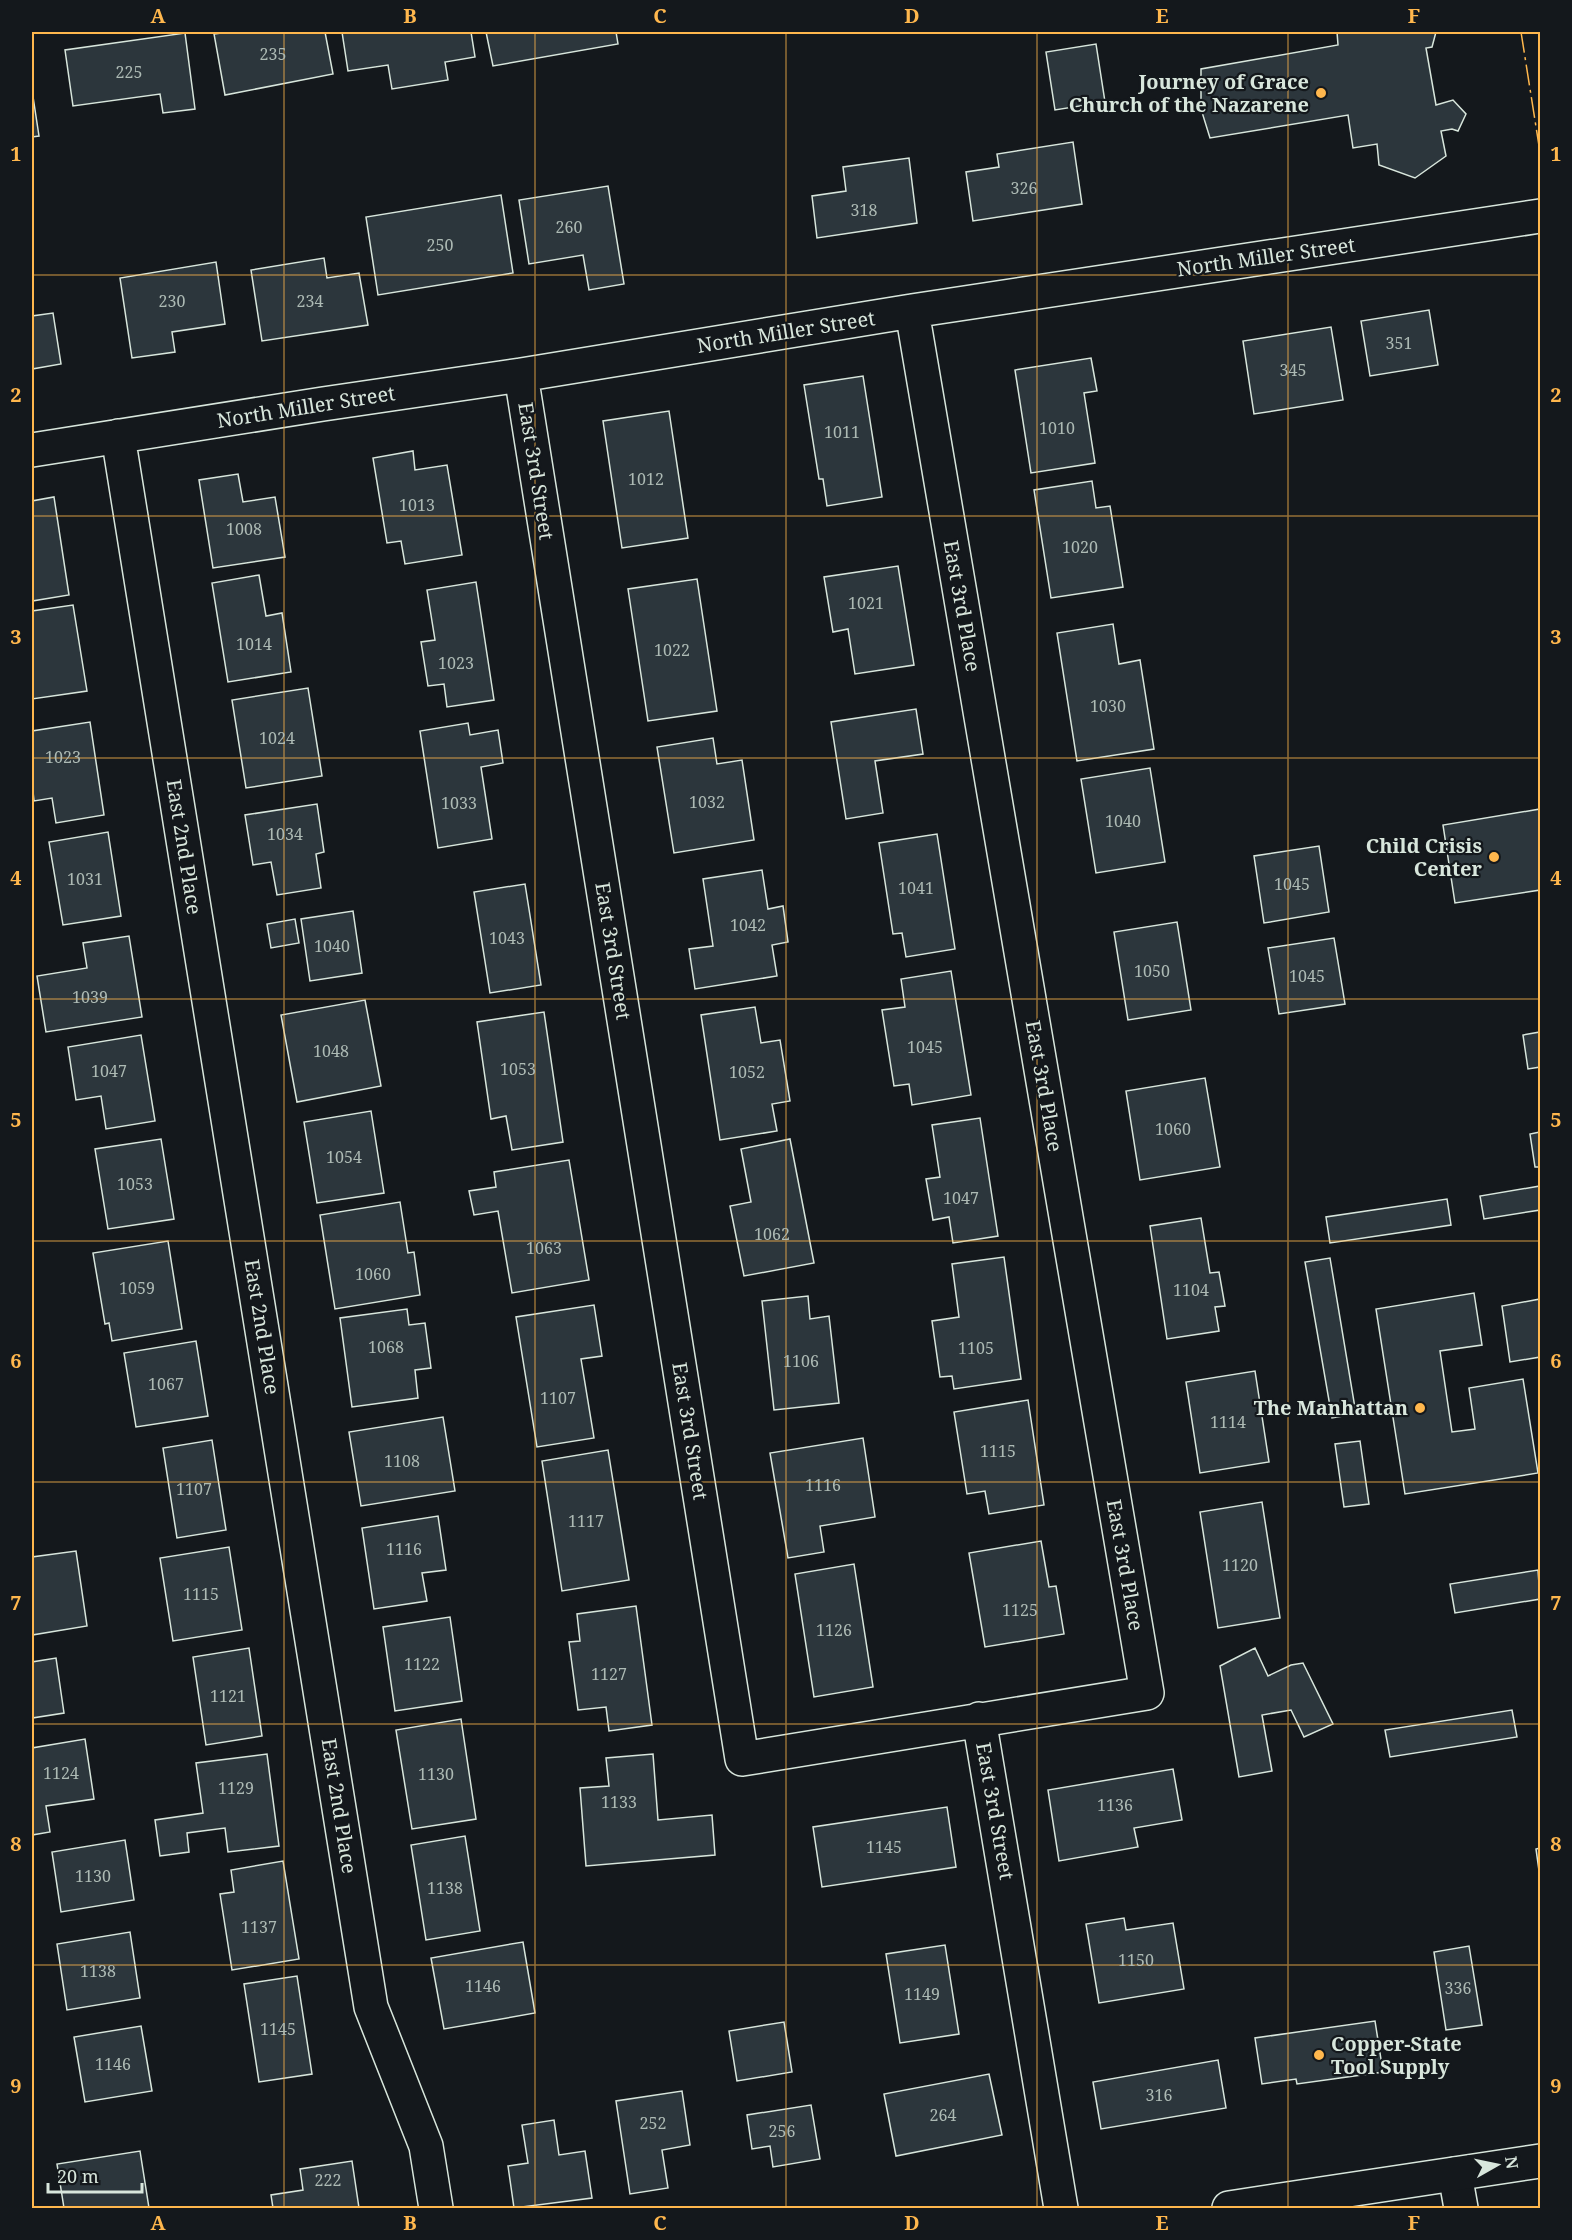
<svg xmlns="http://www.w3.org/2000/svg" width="1572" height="2240" font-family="'Noto Serif',serif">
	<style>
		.building { fill: #2c363c; stroke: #d8e6dc; stroke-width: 1.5 }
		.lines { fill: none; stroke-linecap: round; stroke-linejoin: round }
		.minor-casing { stroke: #d8e6dc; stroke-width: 36 }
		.major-casing { stroke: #d8e6dc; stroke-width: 36 }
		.minor { stroke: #14181c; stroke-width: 33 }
		.major { stroke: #14181c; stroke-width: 33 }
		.power { stroke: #ffb74d; stroke-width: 1.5; stroke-dasharray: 21 4.5 3 4.5; stroke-linecap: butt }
		.grid { fill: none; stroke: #ffb74d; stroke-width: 1.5; stroke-opacity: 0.55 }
		.poi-dot { fill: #ffb74d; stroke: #14181c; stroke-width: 2 }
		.labels { text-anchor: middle; stroke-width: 4.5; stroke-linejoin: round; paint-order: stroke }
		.number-label { font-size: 16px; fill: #adbab4 }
		.poi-label { font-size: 20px; font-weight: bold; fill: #d8e6dc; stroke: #14181c; text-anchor: end }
		.street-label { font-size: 20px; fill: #d8e6dc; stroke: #14181c }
		.neatline { fill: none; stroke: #ffb74d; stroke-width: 2 }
		.grid-label { font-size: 20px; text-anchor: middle; font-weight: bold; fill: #ffb74d }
	</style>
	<rect width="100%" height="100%" fill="#14181c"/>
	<path class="building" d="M 229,32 L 325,32 L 333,74 L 225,95 L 214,34 Z
		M 342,32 L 471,32 L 475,57 L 445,62 L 448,80 L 392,89 L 388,65 L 348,71 Z
		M 486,32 L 616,32 L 618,44 L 493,66 Z
		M 1337,32 L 1436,32 L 1432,47 L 1426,48 L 1436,105 L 1453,100 L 1466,114 L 1458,131 L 1452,129 L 1441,131 L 1446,156 L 1415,178 L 1379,165 L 1377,144 L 1353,148 L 1348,115 L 1210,138 L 1201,109 L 1201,69 L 1338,45 Z
		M 185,33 L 195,109 L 163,113 L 160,94 L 73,106 L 65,50 Z
		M 1096,44 L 1105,102 L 1055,110 L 1046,52 Z
		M 32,90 L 39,136 L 32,137 Z
		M 1073,142 L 1082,204 L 973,221 L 966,172 L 999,167 L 997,154 Z
		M 909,158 L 917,223 L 817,238 L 812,196 L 846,191 L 843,167 Z
		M 608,186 L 624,284 L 589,290 L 583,255 L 529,264 L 519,200 Z
		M 501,195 L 513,273 L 378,295 L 366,217 Z
		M 324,258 L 327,278 L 359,273 L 368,325 L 262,341 L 251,270 Z
		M 216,262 L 225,324 L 172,332 L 175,352 L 132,358 L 120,278 Z
		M 1429,310 L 1438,365 L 1370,376 L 1361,321 Z
		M 53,313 L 61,364 L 32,369 L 32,316 Z
		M 1331,327 L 1343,400 L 1254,414 L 1243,341 Z
		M 1091,358 L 1097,391 L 1084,393 L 1095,463 L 1031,473 L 1015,370 Z
		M 863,376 L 882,497 L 827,506 L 823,479 L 819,479 L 804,385 Z
		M 669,411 L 688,538 L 622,548 L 603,421 Z
		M 413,451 L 415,470 L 447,465 L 462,555 L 405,564 L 401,541 L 387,543 L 373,458 Z
		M 238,474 L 243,502 L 275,497 L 285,557 L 213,568 L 199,480 Z
		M 1092,481 L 1096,508 L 1110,506 L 1123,587 L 1051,598 L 1034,490 Z
		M 54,497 L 69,595 L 32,601 L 32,501 Z
		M 898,566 L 914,665 L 855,674 L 848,629 L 833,632 L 824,577 Z
		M 259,575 L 266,616 L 282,613 L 291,672 L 228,682 L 212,583 Z
		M 697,579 L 717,711 L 648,721 L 628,589 Z
		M 476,582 L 494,700 L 447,707 L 444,684 L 428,686 L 421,642 L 435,640 L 427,590 Z
		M 73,605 L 87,691 L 32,699 L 32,611 Z
		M 1113,624 L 1119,664 L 1140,660 L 1154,749 L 1077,761 L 1057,633 Z
		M 308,688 L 322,776 L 246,788 L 232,700 Z
		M 916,709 L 923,754 L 875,761 L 883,813 L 846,819 L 831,722 Z
		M 90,722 L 104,815 L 56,823 L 52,798 L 34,801 L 32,782 L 32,731 Z
		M 468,723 L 470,735 L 498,730 L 503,763 L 481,767 L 492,839 L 438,848 L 420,731 Z
		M 713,738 L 717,764 L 742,760 L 754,840 L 674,853 L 657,747 Z
		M 1150,768 L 1165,862 L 1096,873 L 1081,779 Z
		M 317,804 L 324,852 L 316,854 L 321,888 L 277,895 L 271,862 L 253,865 L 245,815 Z
		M 1540,809 L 1540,890 L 1455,903 L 1443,825 Z
		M 108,832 L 121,916 L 63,925 L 49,842 Z
		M 937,834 L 955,949 L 906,957 L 902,933 L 893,934 L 879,843 Z
		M 1319,846 L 1329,912 L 1264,923 L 1254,856 Z
		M 762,870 L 768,909 L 783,906 L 788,942 L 772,945 L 777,976 L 695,989 L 689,949 L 713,946 L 703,879 Z
		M 525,884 L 541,985 L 490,993 L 474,892 Z
		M 353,911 L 362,973 L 310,981 L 301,919 Z
		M 295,919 L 299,943 L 271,948 L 267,924 Z
		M 1177,922 L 1191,1010 L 1128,1020 L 1114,932 Z
		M 129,936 L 142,1017 L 46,1032 L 37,976 L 87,968 L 83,943 Z
		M 1334,938 L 1345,1004 L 1279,1014 L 1268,948 Z
		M 951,971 L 971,1095 L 912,1105 L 909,1084 L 894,1086 L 882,1010 L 905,1007 L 901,979 Z
		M 365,1000 L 381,1086 L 297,1102 L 281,1015 Z
		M 755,1007 L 761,1043 L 780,1040 L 790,1101 L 772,1104 L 777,1131 L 720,1140 L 701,1015 Z
		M 544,1012 L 563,1142 L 512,1150 L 506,1116 L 491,1119 L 477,1022 Z
		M 1540,1032 L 1540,1067 L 1528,1069 L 1523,1035 Z
		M 141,1035 L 155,1121 L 106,1129 L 101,1096 L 76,1100 L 68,1047 Z
		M 1205,1078 L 1220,1167 L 1140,1180 L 1126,1091 Z
		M 371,1111 L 384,1193 L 317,1203 L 304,1122 Z
		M 980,1118 L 998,1236 L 953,1243 L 949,1217 L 933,1220 L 926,1179 L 940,1177 L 932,1125 Z
		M 1540,1132 L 1540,1167 L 1535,1167 L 1530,1134 Z
		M 161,1139 L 174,1219 L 108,1229 L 95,1149 Z
		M 790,1139 L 814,1263 L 744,1276 L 730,1206 L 751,1202 L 741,1149 Z
		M 569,1160 L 589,1280 L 512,1293 L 498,1211 L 474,1215 L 469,1191 L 496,1187 L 494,1172 Z
		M 1540,1186 L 1540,1210 L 1484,1219 L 1480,1196 Z
		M 1447,1199 L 1451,1225 L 1330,1243 L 1326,1217 Z
		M 400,1202 L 408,1253 L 414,1252 L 420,1295 L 335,1309 L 320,1215 Z
		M 1201,1218 L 1210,1273 L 1219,1272 L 1225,1306 L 1215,1307 L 1219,1331 L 1167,1339 L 1150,1226 Z
		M 168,1241 L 182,1329 L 112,1341 L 109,1323 L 105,1324 L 93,1253 Z
		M 1004,1257 L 1021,1379 L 954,1389 L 952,1376 L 940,1377 L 932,1321 L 959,1317 L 952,1264 Z
		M 1330,1258 L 1356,1414 L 1332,1418 L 1305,1262 Z
		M 1474,1293 L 1482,1345 L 1440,1351 L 1452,1432 L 1475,1429 L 1469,1388 L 1523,1379 L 1538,1473 L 1405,1494 L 1376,1309 Z
		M 808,1296 L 810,1319 L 829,1316 L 839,1403 L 774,1410 L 762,1301 Z
		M 1540,1299 L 1540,1357 L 1510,1362 L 1502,1306 Z
		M 594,1305 L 602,1356 L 581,1359 L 594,1438 L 537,1447 L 516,1317 Z
		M 407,1309 L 409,1325 L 425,1323 L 431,1368 L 415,1370 L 418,1398 L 352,1407 L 340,1318 Z
		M 196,1341 L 208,1416 L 136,1427 L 124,1353 Z
		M 1255,1371 L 1269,1462 L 1200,1473 L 1186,1382 Z
		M 1028,1400 L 1044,1505 L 989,1514 L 985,1491 L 967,1494 L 954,1412 Z
		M 443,1417 L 455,1491 L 361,1506 L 349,1432 Z
		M 863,1438 L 875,1517 L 820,1526 L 824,1552 L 788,1558 L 770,1453 Z
		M 212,1440 L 226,1530 L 177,1538 L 163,1448 Z
		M 1360,1441 L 1369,1504 L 1344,1507 L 1335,1444 Z
		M 608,1450 L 629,1580 L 562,1591 L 542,1461 Z
		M 1262,1502 L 1280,1618 L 1218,1628 L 1200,1512 Z
		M 438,1516 L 446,1570 L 422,1573 L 427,1601 L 374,1609 L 362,1528 Z
		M 1041,1541 L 1049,1587 L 1056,1586 L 1064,1634 L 985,1647 L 969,1553 Z
		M 229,1547 L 242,1630 L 173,1641 L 160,1558 Z
		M 76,1551 L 87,1626 L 32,1635 L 32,1557 Z
		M 854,1564 L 873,1687 L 814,1697 L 795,1574 Z
		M 1538,1570 L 1540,1599 L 1455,1613 L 1450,1584 Z
		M 636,1606 L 652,1725 L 609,1731 L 606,1707 L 578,1710 L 569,1642 L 580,1641 L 577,1614 Z
		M 450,1617 L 462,1701 L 395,1711 L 383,1627 Z
		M 249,1648 L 262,1736 L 206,1745 L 193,1657 Z
		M 1255,1648 L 1268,1676 L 1291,1665 L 1303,1663 L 1333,1724 L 1304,1737 L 1291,1710 L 1262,1715 L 1272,1771 L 1239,1777 L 1220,1666 Z
		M 56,1658 L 64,1713 L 32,1718 L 32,1662 Z
		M 1512,1710 L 1517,1737 L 1390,1757 L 1385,1730 Z
		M 461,1719 L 476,1819 L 412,1829 L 396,1730 Z
		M 85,1739 L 94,1799 L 46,1806 L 50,1832 L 32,1835 L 32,1748 Z
		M 267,1754 L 279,1846 L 228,1852 L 225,1828 L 187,1833 L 189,1852 L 160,1856 L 155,1820 L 203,1813 L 196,1763 Z
		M 653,1754 L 658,1820 L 712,1815 L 715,1855 L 586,1866 L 580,1788 L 609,1786 L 606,1758 Z
		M 1173,1769 L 1182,1820 L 1134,1828 L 1138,1847 L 1059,1861 L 1048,1790 Z
		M 947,1807 L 956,1867 L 822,1887 L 813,1827 Z
		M 465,1836 L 480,1931 L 426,1940 L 411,1845 Z
		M 125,1840 L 134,1900 L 61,1912 L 52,1852 Z
		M 1540,1848 L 1540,1878 L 1536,1849 Z
		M 283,1861 L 299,1959 L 232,1970 L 220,1894 L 234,1892 L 231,1870 Z
		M 1124,1918 L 1126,1930 L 1173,1923 L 1184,1989 L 1099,2003 L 1086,1924 Z
		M 130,1932 L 140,1998 L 67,2010 L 57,1944 Z
		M 523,1942 L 535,2013 L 444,2029 L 431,1958 Z
		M 945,1945 L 959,2034 L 900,2043 L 886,1954 Z
		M 1469,1946 L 1482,2025 L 1446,2030 L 1434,1952 Z
		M 297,1976 L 312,2074 L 259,2082 L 244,1984 Z
		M 1375,2021 L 1383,2072 L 1297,2084 L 1296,2079 L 1262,2084 L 1255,2038 Z
		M 784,2022 L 792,2072 L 737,2081 L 729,2031 Z
		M 141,2026 L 152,2091 L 85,2102 L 74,2037 Z
		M 1218,2060 L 1226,2108 L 1101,2129 L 1093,2082 Z
		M 989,2074 L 1002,2135 L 896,2156 L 884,2094 Z
		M 682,2091 L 690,2145 L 662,2150 L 668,2188 L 630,2194 L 616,2101 Z
		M 811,2105 L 820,2159 L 773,2167 L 770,2146 L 752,2149 L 747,2115 Z
		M 554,2120 L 559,2155 L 585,2151 L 592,2198 L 514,2208 L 508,2166 L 528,2163 L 522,2125 Z
		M 140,2151 L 149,2208 L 64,2208 L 57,2164 Z
		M 352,2161 L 359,2208 L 273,2208 L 271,2195 L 303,2190 L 300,2169 Z"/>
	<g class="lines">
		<defs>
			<path id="minor" d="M 521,375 L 742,1759 L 1147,1693 L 912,311
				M 118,436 L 371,2007 L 426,2146 L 436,2208
				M 32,450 L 323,404 L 521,375 L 912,311 L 1540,216
				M 979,1719 L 1061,2208
				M 1455,2174 L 1461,2208"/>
			<path id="major" d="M 1229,2208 L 1540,2161"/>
		</defs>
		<use href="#minor" class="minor-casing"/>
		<use href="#major" class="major-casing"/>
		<use href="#minor" class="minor"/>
		<use href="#major" class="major"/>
		<path class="power" d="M 1521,32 L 1540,152"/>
	</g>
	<path class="grid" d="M 284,32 L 284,2208M 535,32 L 535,2208M 786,32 L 786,2208M 1037,32 L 1037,2208M 1288,32 L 1288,2208M 32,275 L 1540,275M 32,516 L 1540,516M 32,758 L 1540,758M 32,999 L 1540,999M 32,1241 L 1540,1241M 32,1482 L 1540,1482M 32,1724 L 1540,1724M 32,1965 L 1540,1965"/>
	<g class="poi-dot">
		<circle cx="1321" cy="93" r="6"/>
		<circle cx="1494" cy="857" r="6"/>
		<circle cx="1420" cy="1408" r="6"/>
		<circle cx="1319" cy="2055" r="6"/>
	</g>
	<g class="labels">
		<g class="number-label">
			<text x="273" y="60">235</text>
			<text x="129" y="78">225</text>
			<text x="1024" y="194">326</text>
			<text x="864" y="216">318</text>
			<text x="569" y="233">260</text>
			<text x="440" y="251">250</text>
			<text x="172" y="307">230</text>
			<text x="310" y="307">234</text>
			<text x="1399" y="349">351</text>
			<text x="1293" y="376">345</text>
			<text x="1057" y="434">1010</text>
			<text x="842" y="438">1011</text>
			<text x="646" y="485">1012</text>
			<text x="417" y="511">1013</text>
			<text x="244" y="535">1008</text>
			<text x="1080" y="553">1020</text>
			<text x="866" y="609">1021</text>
			<text x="254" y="650">1014</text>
			<text x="672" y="656">1022</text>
			<text x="456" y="669">1023</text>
			<text x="1108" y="712">1030</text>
			<text x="277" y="744">1024</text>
			<text x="63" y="763">1023</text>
			<text x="707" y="808">1032</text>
			<text x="459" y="809">1033</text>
			<text x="1123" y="827">1040</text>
			<text x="285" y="840">1034</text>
			<text x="85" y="885">1031</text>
			<text x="1292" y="890">1045</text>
			<text x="916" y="894">1041</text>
			<text x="748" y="931">1042</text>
			<text x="507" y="944">1043</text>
			<text x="332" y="952">1040</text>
			<text x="1152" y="977">1050</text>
			<text x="1307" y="982">1045</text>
			<text x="90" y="1003">1039</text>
			<text x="925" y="1053">1045</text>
			<text x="331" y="1057">1048</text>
			<text x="518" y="1075">1053</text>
			<text x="109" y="1077">1047</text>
			<text x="747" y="1078">1052</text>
			<text x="1173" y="1135">1060</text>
			<text x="344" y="1163">1054</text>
			<text x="135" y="1190">1053</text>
			<text x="961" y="1204">1047</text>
			<text x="772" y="1240">1062</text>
			<text x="544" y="1254">1063</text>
			<text x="373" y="1280">1060</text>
			<text x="137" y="1294">1059</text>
			<text x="1191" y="1296">1104</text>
			<text x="386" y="1353">1068</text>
			<text x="976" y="1354">1105</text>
			<text x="801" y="1367">1106</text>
			<text x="166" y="1390">1067</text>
			<text x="558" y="1404">1107</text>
			<text x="1228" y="1428">1114</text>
			<text x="998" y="1457">1115</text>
			<text x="402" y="1467">1108</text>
			<text x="823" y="1491">1116</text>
			<text x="194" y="1495">1107</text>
			<text x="586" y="1527">1117</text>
			<text x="404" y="1555">1116</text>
			<text x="1240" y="1571">1120</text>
			<text x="201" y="1600">1115</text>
			<text x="1020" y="1616">1125</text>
			<text x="834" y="1636">1126</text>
			<text x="422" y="1670">1122</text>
			<text x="609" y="1680">1127</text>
			<text x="228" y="1702">1121</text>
			<text x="61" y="1779">1124</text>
			<text x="436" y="1780">1130</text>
			<text x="236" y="1794">1129</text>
			<text x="619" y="1808">1133</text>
			<text x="1115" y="1811">1136</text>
			<text x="884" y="1853">1145</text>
			<text x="93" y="1882">1130</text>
			<text x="445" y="1894">1138</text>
			<text x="259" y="1933">1137</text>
			<text x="1136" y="1966">1150</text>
			<text x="98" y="1977">1138</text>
			<text x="483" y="1992">1146</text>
			<text x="1458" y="1994">336</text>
			<text x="922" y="2000">1149</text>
			<text x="278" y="2035">1145</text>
			<text x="113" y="2070">1146</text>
			<text x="1159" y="2101">316</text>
			<text x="943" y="2121">264</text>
			<text x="653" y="2129">252</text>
			<text x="782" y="2137">256</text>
			<text x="328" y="2186">222</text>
		</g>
		<g class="poi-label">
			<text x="1309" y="89">Journey of Grace<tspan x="1309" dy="23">Church of the Nazarene</tspan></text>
			<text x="1482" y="853">Child Crisis<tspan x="1482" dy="23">Center</tspan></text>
			<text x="1408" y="1415">The Manhattan</text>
			<text x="1331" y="2051" text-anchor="start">Copper-State<tspan x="1331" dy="23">Tool Supply</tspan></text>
		</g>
		<g class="street-label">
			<text transform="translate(1266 257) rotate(-8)" y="7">North Miller Street</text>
			<text transform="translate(786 332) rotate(-9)" y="7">North Miller Street</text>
			<text transform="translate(306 407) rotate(-9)" y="7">North Miller Street</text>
			<text transform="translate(536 471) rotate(81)" y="7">East 3rd Street</text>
			<text transform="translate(962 606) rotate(80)" y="7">East 3rd Place</text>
			<text transform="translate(184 847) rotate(81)" y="7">East 2nd Place</text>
			<text transform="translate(613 951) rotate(81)" y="7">East 3rd Street</text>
			<text transform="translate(1044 1086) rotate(80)" y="7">East 3rd Place</text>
			<text transform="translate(262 1327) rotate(81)" y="7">East 2nd Place</text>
			<text transform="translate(690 1431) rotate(81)" y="7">East 3rd Street</text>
			<text transform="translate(1125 1565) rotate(80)" y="7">East 3rd Place</text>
			<text transform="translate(339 1806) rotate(81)" y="7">East 2nd Place</text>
			<text transform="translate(995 1811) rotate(80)" y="7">East 3rd Street</text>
		</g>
	</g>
	<rect width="1572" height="2240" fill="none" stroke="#14181c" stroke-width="66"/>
	<g transform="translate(1497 2165) rotate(81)" stroke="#14181c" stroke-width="4.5" paint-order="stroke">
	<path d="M0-4.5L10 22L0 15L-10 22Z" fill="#d8e6dc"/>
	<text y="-9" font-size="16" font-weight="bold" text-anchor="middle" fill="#d8e6dc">N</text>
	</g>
	<path d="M48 2183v9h94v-9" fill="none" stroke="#d8e6dc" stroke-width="3"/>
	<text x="57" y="2183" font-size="18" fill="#d8e6dc" stroke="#14181c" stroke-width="4.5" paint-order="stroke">20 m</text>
	<rect x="33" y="33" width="1506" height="2174" class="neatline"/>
	<g class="grid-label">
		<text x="158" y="23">A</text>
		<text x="410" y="23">B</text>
		<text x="660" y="23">C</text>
		<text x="912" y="23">D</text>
		<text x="1162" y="23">E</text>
		<text x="1414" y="23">F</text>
		<text x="16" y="161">1</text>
		<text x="1556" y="161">1</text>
		<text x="16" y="402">2</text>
		<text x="1556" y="402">2</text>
		<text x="16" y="644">3</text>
		<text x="1556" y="644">3</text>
		<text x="16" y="885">4</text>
		<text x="1556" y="885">4</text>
		<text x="16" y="1127">5</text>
		<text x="1556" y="1127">5</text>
		<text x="16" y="1368">6</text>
		<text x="1556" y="1368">6</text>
		<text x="16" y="1610">7</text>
		<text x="1556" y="1610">7</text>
		<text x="16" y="1851">8</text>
		<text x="1556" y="1851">8</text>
		<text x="16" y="2093">9</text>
		<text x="1556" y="2093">9</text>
		<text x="158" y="2230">A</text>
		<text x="410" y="2230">B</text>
		<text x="660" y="2230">C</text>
		<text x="912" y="2230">D</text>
		<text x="1162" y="2230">E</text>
		<text x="1414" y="2230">F</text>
	</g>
</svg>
